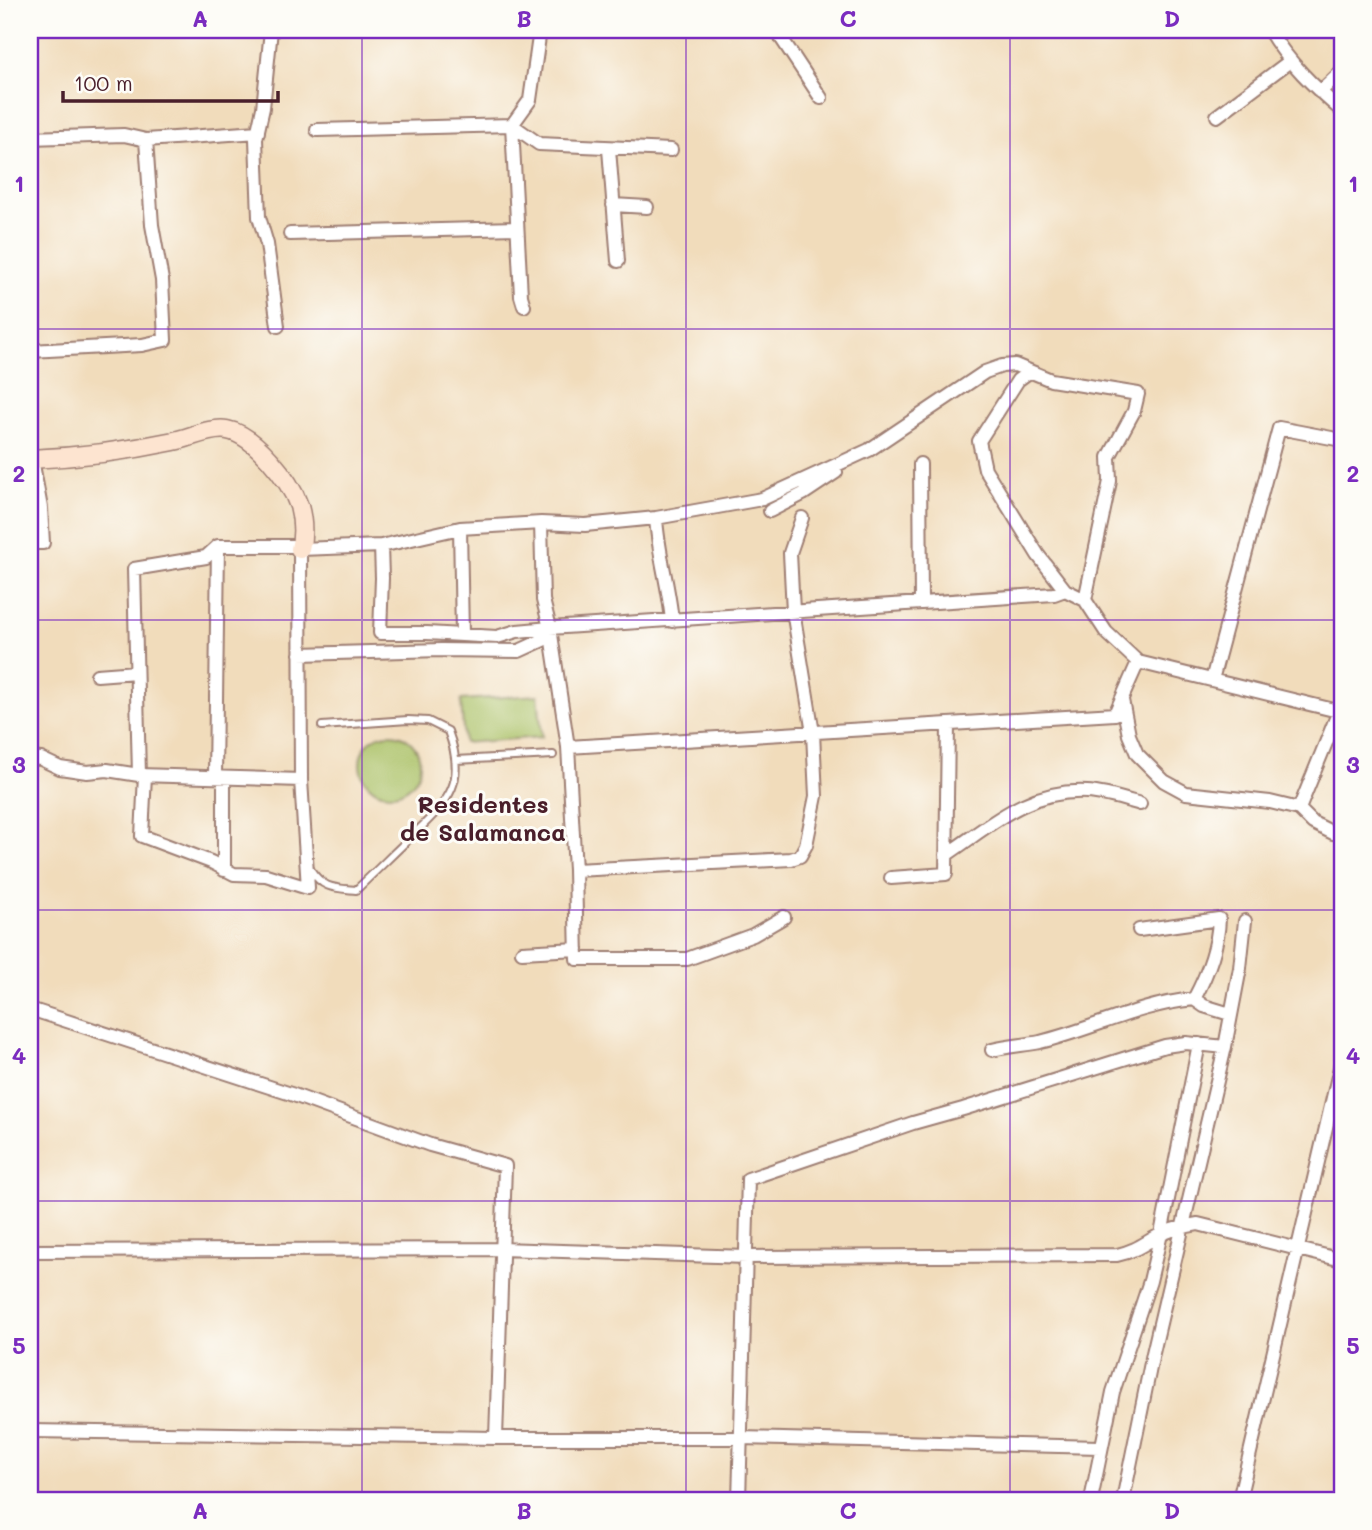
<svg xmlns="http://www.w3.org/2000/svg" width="1372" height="1530" font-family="Mali,sans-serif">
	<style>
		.pitch { fill: #aac166; stroke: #7a7048; stroke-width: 2 }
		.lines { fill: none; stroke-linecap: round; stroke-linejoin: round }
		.lane-casing { stroke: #9e7e73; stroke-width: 10 }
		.street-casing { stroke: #9e7e73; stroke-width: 16 }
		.secondary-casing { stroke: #9e7e73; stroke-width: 21 }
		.lane { stroke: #fff; stroke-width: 6 }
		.street { stroke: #fff; stroke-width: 12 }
		.secondary { stroke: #fde4d0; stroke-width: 18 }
		.grid { fill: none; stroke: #7b2cbf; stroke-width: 2; stroke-opacity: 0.55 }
		.labels { text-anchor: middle; stroke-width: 6; stroke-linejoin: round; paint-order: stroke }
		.neighbourhood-label { font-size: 24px; font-weight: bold; fill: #4a1f2b; stroke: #fdfcf7 }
		.neatline { fill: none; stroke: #7b2cbf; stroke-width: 2.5 }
		.grid-label { font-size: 23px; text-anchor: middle; font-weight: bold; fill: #7b2cbf }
	</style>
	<rect width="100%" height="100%" fill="#fdfcf7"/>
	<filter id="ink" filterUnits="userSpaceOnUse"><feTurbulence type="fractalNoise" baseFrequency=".0143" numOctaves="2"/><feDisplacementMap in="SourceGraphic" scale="14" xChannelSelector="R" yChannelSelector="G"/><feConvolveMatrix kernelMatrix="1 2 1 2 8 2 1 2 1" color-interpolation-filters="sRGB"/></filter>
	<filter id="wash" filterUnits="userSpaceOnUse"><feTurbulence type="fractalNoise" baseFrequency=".00686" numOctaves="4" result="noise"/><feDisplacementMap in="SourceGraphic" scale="28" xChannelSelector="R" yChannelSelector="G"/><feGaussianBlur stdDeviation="1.57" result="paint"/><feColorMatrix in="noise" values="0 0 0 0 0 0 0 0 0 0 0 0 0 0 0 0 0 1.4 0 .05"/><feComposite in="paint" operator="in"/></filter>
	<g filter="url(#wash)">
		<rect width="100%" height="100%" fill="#f1dcbb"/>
		<path class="pitch" d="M 538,695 L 542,737 L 464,743 L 461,700 Z
			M360 764a30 30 0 1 1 60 0a30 30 0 1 1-60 0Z"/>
	</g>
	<g filter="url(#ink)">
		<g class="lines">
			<defs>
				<path id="lane" d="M 456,760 L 553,755
					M 310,869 C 323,889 334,888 356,890 C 375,872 393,854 412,836 C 448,801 468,784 448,731 L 428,721 L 408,720 L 322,726"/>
				<path id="street" d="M 271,30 L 263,108 L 256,139 L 259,217 L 267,244 L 278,326
					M 776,30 L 821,98
					M 1269,30 C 1288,62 1314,87 1342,111
					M 1320,92 L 1342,71
					M 1217,116 L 1290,61
					M 317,130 L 512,125 L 539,144 L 671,150
					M 30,138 L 124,135 L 146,140 L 258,132
					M 609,149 L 618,261
					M 613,205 L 647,207
					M 290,234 L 516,228
					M 524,306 L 521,296 L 512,125 L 530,100 L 540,30
					M 30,351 L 142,345 L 165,340 L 162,280 L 152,225 L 146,140
					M 1029,372 L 1018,380 L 979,441 L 985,469 L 1038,555 L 1065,590 L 1085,600 L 1106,632 L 1138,662 L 1342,712
					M 920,464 L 921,603
					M 770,511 L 803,494 L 836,472
					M 656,518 C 658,553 669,586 672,621
					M 541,523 L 543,600 L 550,628 L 568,747 L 575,870 L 577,959 L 687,959 L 753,935 L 784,917
					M 460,528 L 462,634
					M 30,543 L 43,543 L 41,508 L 32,459
					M 381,546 L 382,578 L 380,633 L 427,633 L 497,637 L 517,631 L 550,628
					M 300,654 L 441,650 L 519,651 L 543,640 L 550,628 L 1054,594 L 1065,590
					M 97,675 L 136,672
					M 1212,680 L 1279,428 L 1342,440
					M 1122,700 L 1129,735 L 1137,754 L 1164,781 L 1186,793 L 1270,802 L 1299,809 L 1313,823 L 1333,833 L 1342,834
					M 568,747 L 1115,714 L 1138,662
					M 30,758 L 41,759 L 60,768 L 87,772 L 107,770 L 139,775 L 301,780
					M 139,775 L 134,569 L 206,557 L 218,546 L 292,546 L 300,549 L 381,546 L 460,528 L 541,523 L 585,525 L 656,518 L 762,499 L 869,450 L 985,372 L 1002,366 L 1015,365 L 1051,380 L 1138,394 L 1134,411 L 1109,457 L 1110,481 L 1085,600
					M 145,775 L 142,836 L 211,862 L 234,874 L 266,875 L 308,888 L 301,780 L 300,549
					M 215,777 L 218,546
					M 224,778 L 224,870
					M 1299,809 L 1341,706
					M 946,855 C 992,824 1028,789 1087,792 C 1105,793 1123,799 1140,804
					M 575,870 L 791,859 L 800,856 L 806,845 L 816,796 L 813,733 L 793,611 L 790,553 L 802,518
					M 891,878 L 946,874 L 948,725
					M 1139,930 L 1219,919 C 1218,946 1207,975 1194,999
					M 522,952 L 577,949
					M 30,1009 L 291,1094 L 430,1145 L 505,1166 L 496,1438
					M 992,1050 C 1008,1046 1025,1045 1040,1042 C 1094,1029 1136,1005 1194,999 L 1204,1006 L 1230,1014
					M 30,1251 L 501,1249 L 747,1257 L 1117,1255 C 1139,1250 1145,1242 1164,1233 C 1175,1228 1186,1226 1198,1224 L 1342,1260
					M 30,1431 L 496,1438 L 740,1438 L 1100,1447
					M 739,1500 L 748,1179 L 913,1123 L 963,1109 L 1165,1046 L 1186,1043 L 1225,1047
					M 1091,1500 L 1113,1392 L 1150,1281 L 1161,1234 L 1199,1044
					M 1123,1500 L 1153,1353 L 1225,1047 L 1240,968 L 1245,921
					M 1239,1500 L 1342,1059"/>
				<path id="secondary" d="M 30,459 C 78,457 127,451 174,441 C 190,438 211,427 227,430 C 255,435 290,480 299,506 C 303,521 304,534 300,549"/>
			</defs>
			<use href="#lane" class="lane-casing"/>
			<use href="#street" class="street-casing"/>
			<use href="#secondary" class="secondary-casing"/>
			<use href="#lane" class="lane"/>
			<use href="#street" class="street"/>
			<use href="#secondary" class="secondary"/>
		</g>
	</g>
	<path class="grid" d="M 362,30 L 362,1500M 686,30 L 686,1500M 1010,30 L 1010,1500M 30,329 L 1342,329M 30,620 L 1342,620M 30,910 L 1342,910M 30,1201 L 1342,1201"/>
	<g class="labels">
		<g class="neighbourhood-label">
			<text x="483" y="813">Residentes<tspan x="483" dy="28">de Salamanca</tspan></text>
		</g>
	</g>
	<rect width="1372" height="1530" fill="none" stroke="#fdfcf7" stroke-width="77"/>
	<path d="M63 91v10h215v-10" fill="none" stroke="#4a1f2b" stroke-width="3.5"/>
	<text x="74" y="91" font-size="21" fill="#4a1f2b" stroke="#fdfcf7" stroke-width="5" paint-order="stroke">100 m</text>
	<rect x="38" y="38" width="1296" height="1454" class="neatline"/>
	<g class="grid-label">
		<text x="200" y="27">A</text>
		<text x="524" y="27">B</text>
		<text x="848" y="27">C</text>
		<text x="1172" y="27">D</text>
		<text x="19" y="192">1</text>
		<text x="1353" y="192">1</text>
		<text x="19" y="482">2</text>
		<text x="1353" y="482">2</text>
		<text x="19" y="773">3</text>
		<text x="1353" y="773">3</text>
		<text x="19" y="1064">4</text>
		<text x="1353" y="1064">4</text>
		<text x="19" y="1354">5</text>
		<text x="1353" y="1354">5</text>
		<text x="200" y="1519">A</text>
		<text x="524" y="1519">B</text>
		<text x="848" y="1519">C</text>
		<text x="1172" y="1519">D</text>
	</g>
</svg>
